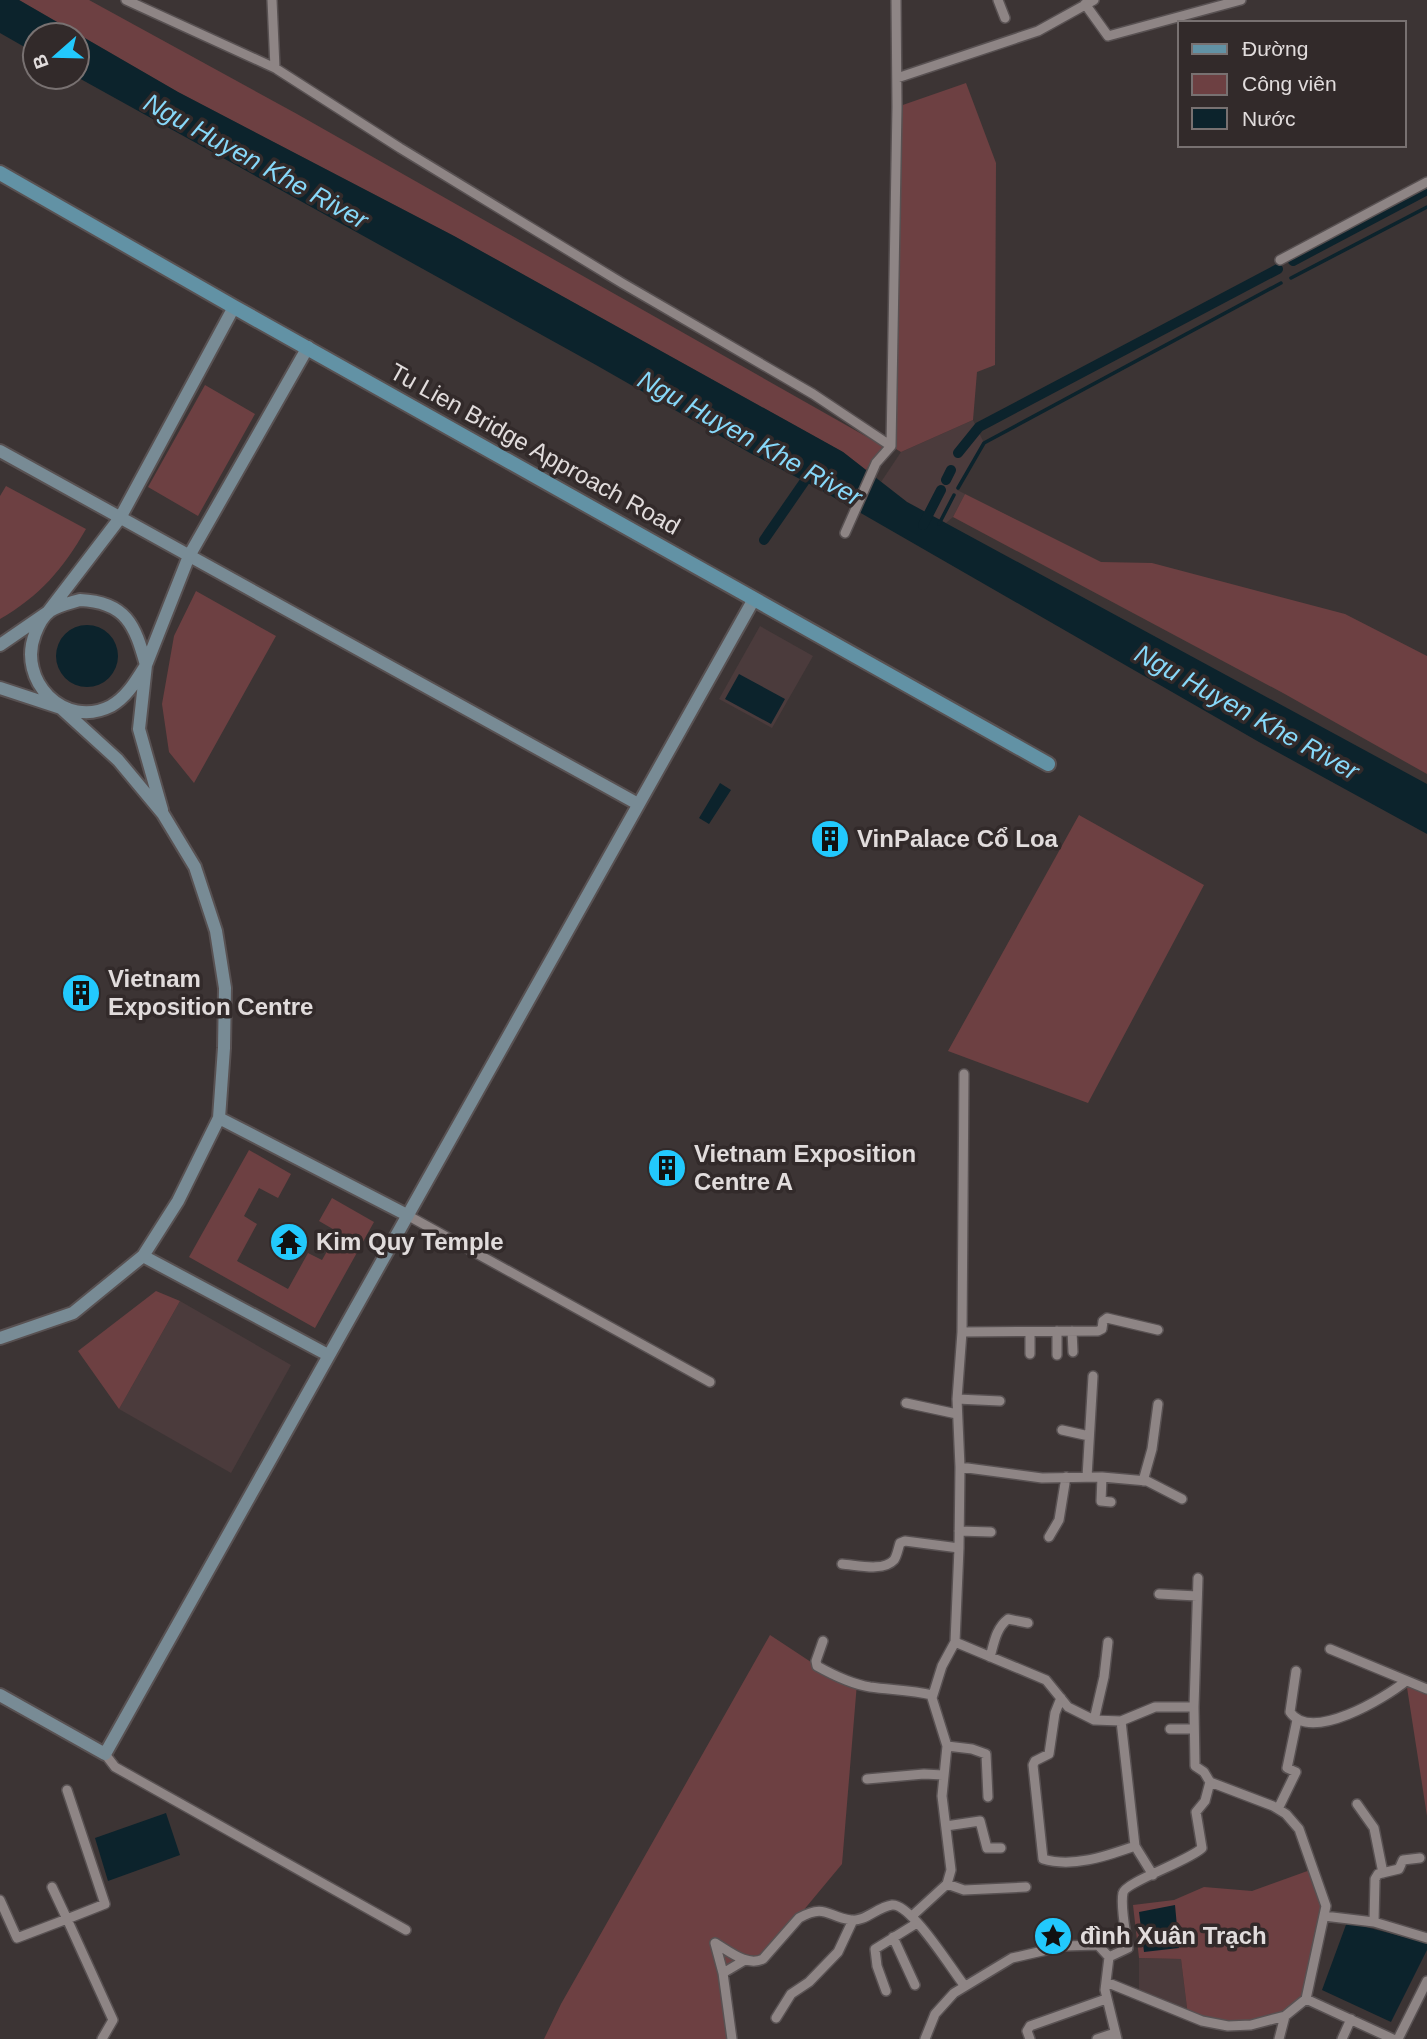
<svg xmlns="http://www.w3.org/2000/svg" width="1427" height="2039" font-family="Arial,sans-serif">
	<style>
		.built { fill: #4b3b3c }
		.green { fill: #6d4042 }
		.water { fill: #0c232c }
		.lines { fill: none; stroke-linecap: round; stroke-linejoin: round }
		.stream { stroke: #0c232c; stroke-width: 3.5 }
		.canal { stroke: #0c232c; stroke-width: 10 }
		.street-casing { stroke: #585152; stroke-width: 12 }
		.secondary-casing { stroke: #585152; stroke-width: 16 }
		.primary-casing { stroke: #585152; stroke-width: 18 }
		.street { stroke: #8e8585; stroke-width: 9 }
		.secondary { stroke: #788b95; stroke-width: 12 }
		.primary { stroke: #6292a5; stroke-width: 14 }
		.labels { text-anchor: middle; stroke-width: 7; stroke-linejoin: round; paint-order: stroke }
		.street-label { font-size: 24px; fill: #e1dcdc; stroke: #322a2a }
		.poi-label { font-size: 24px; font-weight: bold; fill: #e1dcdc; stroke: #322a2a; text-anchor: start }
		.water-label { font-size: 26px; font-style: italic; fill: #87d8f9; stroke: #322a2a }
	</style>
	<rect width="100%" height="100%" fill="#3c3434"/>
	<path class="built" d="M 973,420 L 984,443 L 957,490 L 965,494 L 953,517 L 946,523 L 907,502 L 881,482 L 901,452 Z
		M 760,626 L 813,656 L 772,728 L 719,699 Z
		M 180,1301 L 291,1365 L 231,1473 L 119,1409 Z
		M 1139,1958 L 1181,1959 L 1188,2016 L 1139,1990 Z"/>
	<path class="green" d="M 19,0 L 89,0 L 297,114 L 883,446 L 866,470 L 843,452 L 454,236 L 178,92 Z
		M 966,83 L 996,163 L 995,365 L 977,372 L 973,420 L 901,452 L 891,446 L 897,107 Z
		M 205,385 L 255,414 L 198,516 L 148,487 Z
		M 6,486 L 86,529 C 63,569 40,596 0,619 L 0,496 Z
		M 965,494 L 1101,562 L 1152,563 L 1345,614 L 1427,656 L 1427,774 L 1283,693 L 953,517 Z
		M 196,591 L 276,636 L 194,783 L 169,752 L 162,704 L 174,636 Z
		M 1079,815 L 1204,885 L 1088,1103 L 948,1051 Z
		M 249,1150 L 291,1174 L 278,1198 L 259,1188 L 244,1216 L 257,1224 L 237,1261 L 288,1289 L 308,1253 L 322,1260 L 338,1232 L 319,1221 L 332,1198 L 374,1222 L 315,1328 L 189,1257 Z
		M 156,1291 L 180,1301 L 119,1409 L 78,1351 Z
		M 770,1635 L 817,1666 L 857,1683 L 842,1864 L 763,1959 L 745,1960 L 723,1971 L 732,2039 L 544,2039 L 561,2004 Z
		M 1406,1681 L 1427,1689 L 1427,1816 Z
		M 1313,1869 L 1326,1906 L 1306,1999 L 1285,2016 L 1228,2026 L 1188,2016 L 1181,1959 L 1139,1958 L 1133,1905 L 1174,1900 L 1204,1887 L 1252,1891 Z"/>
	<path class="water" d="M 0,0 L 19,0 L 178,92 L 454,236 L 843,452 L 907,502 L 1427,784 L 1427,834 L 1259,742 L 819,489 L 750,453 L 596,365 L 77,77 L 77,35 L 35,35 L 35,53 L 0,33 Z
		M56 656a31 31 0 1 1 62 0a31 31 0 1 1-62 0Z
		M 739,674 L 785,699 L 771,724 L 725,699 Z
		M 720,783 L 731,790 L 709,824 L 699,818 Z
		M 166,1813 L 180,1855 L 108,1881 L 95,1838 Z
		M 1175,1905 L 1179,1948 L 1144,1952 L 1139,1912 Z
		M 1347,1922 L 1427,1943 L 1427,1950 L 1391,2022 L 1322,1990 Z"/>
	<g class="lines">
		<path class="stream" d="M 1291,278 L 1427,207
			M 958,488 L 984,443 L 1281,283
			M 939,524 L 954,495"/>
		<path class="canal" d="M 1293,261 L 1427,190
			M 958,453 L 979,427 L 1278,269
			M 946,480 L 951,470
			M 923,525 L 941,490
			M 764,540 L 811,472"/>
		<defs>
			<path id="street" d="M 126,0 L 275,68 L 400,148 L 622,283 L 813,394 L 891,446
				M 272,0 L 275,68
				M 998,0 L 1005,18
				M 1085,4 L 1108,36 L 1241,0
				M 897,78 L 1038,31 L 1094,0
				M 1280,260 L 1427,182
				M 845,533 L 876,463 L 891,446 L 897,107 L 896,0
				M 407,1215 L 710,1382
				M 1057,1331 L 1057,1355
				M 1072,1331 L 1073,1352
				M 962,1332 L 1098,1331 L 1102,1329 L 1103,1321 L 1107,1318 L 1158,1330
				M 1030,1332 L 1030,1354
				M 957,1399 L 1000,1401
				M 906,1403 L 957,1414
				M 1062,1430 L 1089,1436
				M 960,1467 L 1042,1478 L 1102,1477 L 1147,1481 L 1182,1499
				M 1087,1477 L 1093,1376
				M 1102,1477 L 1101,1501 L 1111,1502
				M 1143,1481 L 1152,1449 L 1158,1404
				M 959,1531 L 991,1532
				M 1049,1537 L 1059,1520 L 1066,1477
				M 842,1564 C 857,1565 883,1572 894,1560 C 897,1556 898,1549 900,1543 L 905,1541 L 959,1548
				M 1198,1578 L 1194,1707 L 1195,1766 L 1204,1772 L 1210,1782 L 1273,1806 L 1286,1814 L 1299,1829 L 1326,1906 L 1306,1999
				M 1159,1594 L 1197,1596
				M 823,1641 L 816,1661 L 817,1666 C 833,1675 852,1684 870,1687 C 891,1690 911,1690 932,1695
				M 955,1642 L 1046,1680 L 1068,1707 L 1094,1720 L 1121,1721 L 1155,1707 L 1194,1707
				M 1330,1649 L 1427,1689
				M 990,1657 C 994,1643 996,1628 1008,1619 L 1028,1623
				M 1296,1671 L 1290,1712 C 1311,1743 1385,1698 1406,1681
				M 1061,1698 L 1055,1713 L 1049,1754 L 1035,1761 L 1033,1765 L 1043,1859 C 1073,1868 1106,1856 1135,1846
				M 1094,1720 L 1104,1677 L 1108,1642
				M 1121,1721 L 1135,1846 L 1153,1875
				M 1170,1729 L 1194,1729
				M 947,1746 L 972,1749 L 986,1754 L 988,1797
				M 105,1754 L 115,1767 L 406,1930
				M 867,1779 L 924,1774 L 943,1775
				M 1357,1804 L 1374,1828 L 1383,1873
				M 1278,1809 L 1296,1772 L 1287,1768 L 1297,1720
				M 946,1826 L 980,1821 L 987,1848 L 1001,1848
				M 947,1884 L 964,1890 L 1026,1887
				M 52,1887 L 67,1919 L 105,1904 L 67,1790
				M 0,1900 L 17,1938 L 67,1919 L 113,2020 L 102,2039
				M 912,1916 L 947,1884 L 951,1870 L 942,1796 L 947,1746 L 932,1698 L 942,1666 L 955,1642 L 959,1548 L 960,1467 L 957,1399 L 962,1332 L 964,1074
				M 1324,1916 L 1374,1922 L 1427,1938
				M 1374,1922 L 1375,1879 L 1378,1874 L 1399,1869 L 1403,1860 L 1420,1858
				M 893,1937 L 915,1985
				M 715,1943 C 729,1951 747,1967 763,1959 L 799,1918 C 826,1903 827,1917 851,1920 C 865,1922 877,1907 892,1905 C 911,1903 952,1970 964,1985
				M 715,1943 L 723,1973 L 732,2039
				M 1109,1957 L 1128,1948 C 1126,1933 1120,1907 1123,1893 C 1125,1882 1189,1861 1202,1848 L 1196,1812 L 1205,1801 L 1210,1782
				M 1109,1957 L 1105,1990 L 1117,2039
				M 723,1973 L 745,1960
				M 1106,1982 L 1202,2021 L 1228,2026 L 1251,2025 L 1285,2016 L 1306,1999 L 1393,2039
				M 886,1991 L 877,1966 L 875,1949 L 917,1923
				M 776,2018 L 791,1994 L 809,1982 L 838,1952 L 853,1920
				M 925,2039 L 935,2014 L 954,1993 L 1012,1958 L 1064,1946 L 1098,1945 L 1109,1957
				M 1030,2039 L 1027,2031 L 1030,2026 L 1106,1999
				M 1097,2039 L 1115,2033
				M 1279,2039 L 1285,2016
				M 1342,2039 L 1351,2019
				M 1398,2039 L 1427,1981"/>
			<path id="secondary" d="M 0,451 L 638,804
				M 80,600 C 126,602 135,625 146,665 C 136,681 127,697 111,706 C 64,730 17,680 35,634 C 38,626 43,616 50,611 C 59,605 70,603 80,600 Z
				M 0,645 L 48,612 L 120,518 L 234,307
				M 0,688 L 61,708 L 118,760 L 163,814 L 195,867 L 216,931 L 225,988 L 224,1048 L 219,1118 L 178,1201 L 143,1256 L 73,1313 L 0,1338
				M 162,810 L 139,729 L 146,665 L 189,556 L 308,347
				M 219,1118 L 407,1215
				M 143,1256 L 328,1355
				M 0,1695 L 105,1754 L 754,599"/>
			<path id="primary" d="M 0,173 L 234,307 L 1048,764"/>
		</defs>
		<use href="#street" class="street-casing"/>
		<use href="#secondary" class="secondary-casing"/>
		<use href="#primary" class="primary-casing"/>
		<use href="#street" class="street"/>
		<use href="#secondary" class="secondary"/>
		<use href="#primary" class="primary"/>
	</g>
	<defs>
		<symbol id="building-disc" viewBox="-11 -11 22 22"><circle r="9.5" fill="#22c9fd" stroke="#322a2a"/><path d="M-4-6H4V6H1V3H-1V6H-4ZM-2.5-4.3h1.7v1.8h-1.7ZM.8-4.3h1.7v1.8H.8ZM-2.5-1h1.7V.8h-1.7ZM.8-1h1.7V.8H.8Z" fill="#111"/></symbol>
		<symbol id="temple-disc" viewBox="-11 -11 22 22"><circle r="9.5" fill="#22c9fd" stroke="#322a2a"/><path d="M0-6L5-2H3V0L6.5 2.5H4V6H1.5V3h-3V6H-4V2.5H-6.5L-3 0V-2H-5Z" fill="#111"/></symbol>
		<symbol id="sight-disc" viewBox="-11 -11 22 22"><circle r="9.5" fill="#22c9fd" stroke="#322a2a"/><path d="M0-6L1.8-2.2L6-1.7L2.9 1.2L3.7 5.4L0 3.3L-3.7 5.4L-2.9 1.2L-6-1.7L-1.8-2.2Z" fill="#111"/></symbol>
	</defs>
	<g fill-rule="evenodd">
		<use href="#building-disc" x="808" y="817" width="44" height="44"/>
		<use href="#building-disc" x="59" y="971" width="44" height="44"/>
		<use href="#building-disc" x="645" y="1146" width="44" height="44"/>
		<use href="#temple-disc" x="267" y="1220" width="44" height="44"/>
		<use href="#sight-disc" x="1031" y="1914" width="44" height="44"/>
	</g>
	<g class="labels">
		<g class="street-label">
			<text transform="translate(535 449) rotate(29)" y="8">Tu Lien Bridge Approach Road</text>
		</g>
		<g class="poi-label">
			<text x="857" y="847">VinPalace Cổ Loa</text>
			<text x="108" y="987">Vietnam<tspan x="108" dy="28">Exposition Centre</tspan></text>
			<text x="694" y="1162">Vietnam Exposition<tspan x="694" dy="28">Centre A</tspan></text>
			<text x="316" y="1250">Kim Quy Temple</text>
			<text x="1080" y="1944">đình Xuân Trạch</text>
		</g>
		<g class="water-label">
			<text transform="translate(256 161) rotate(29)" y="9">Ngu Huyen Khe River</text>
			<text transform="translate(750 438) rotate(29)" y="9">Ngu Huyen Khe River</text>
			<text transform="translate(1247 712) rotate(29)" y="9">Ngu Huyen Khe River</text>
		</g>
	</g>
	<rect x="1178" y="21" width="228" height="126" fill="#322a2a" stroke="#787171" stroke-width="2"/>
	<rect x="1192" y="44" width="35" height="10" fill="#6292a5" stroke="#787171" stroke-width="2"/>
	<text x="1242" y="56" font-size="21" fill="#e1dcdc">Đường</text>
	<rect x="1192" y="74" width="35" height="21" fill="#6d4042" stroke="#787171" stroke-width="2"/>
	<text x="1242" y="91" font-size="21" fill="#e1dcdc">Công viên</text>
	<rect x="1192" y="108" width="35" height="21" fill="#0c232c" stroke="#787171" stroke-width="2"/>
	<text x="1242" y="126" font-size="21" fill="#e1dcdc">Nước</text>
	<g transform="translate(56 56) rotate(250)"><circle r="33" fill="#322a2a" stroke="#787171" stroke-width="2"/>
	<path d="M0-5L12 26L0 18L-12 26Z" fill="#22c9fd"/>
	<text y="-10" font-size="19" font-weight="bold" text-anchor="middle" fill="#e1dcdc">B</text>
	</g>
</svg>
